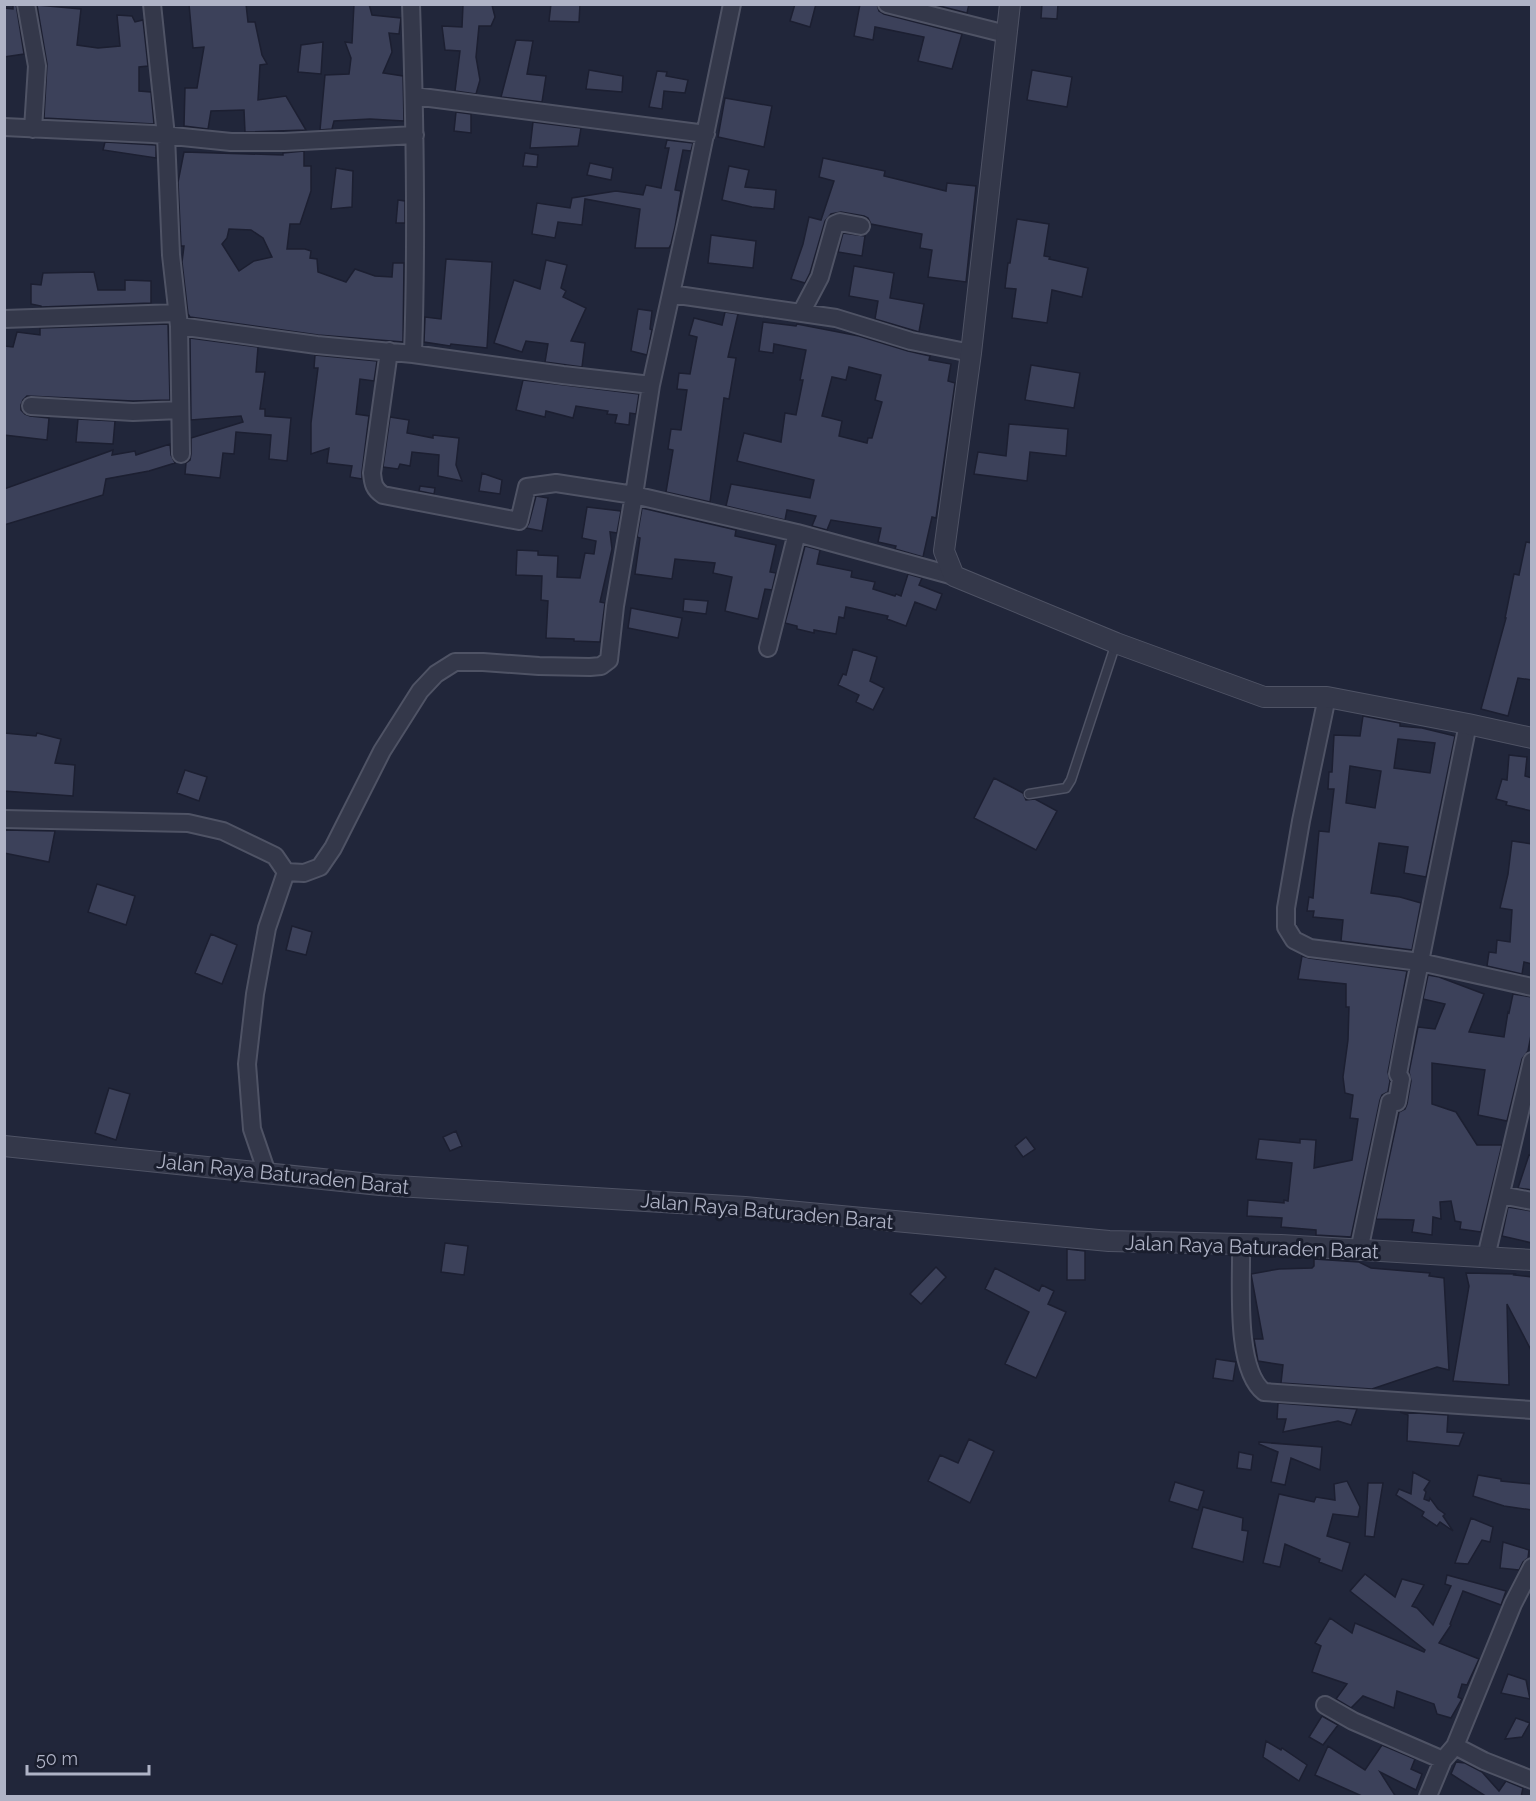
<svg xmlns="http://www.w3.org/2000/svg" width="1536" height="1801" font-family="Raleway,sans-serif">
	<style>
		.building { fill: #3c415a; stroke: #1c1f31; stroke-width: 1.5; fill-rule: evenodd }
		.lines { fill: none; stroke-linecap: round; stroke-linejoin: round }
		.service-casing { stroke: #4f5365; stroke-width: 11 }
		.minor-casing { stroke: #4f5365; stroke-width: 20 }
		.tertiary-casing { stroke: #4f5365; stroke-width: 22 }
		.service { stroke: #34384a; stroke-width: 8 }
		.minor { stroke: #34384a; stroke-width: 16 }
		.tertiary { stroke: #34384a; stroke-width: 20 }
		.labels { text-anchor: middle; stroke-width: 6; stroke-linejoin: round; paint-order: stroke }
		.street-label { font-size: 20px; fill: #afb3c6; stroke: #1a1e2e }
	</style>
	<rect width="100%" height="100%" fill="#21263a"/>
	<path class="building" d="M 13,4 L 16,4 L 24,54 L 4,57 L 4,8 L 13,9 Z
		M 189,4 L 246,4 L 248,22 L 255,22 L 262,55 L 267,64 L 260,65 L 258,100 L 286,96 L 306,130 L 245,132 L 244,110 L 211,111 L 208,129 L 184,126 L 185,88 L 197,88 L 204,47 L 193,48 Z
		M 354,4 L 369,4 L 372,15 L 401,18 L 399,34 L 389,33 L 392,52 L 383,73 L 403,76 L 404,121 L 370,119 L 334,121 L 332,129 L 320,130 L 325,75 L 349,74 L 351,58 L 345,42 L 352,43 Z
		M 551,4 L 580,4 L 579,22 L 549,21 Z
		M 795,4 L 816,4 L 810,27 L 790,21 Z
		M 860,4 L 877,4 L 879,11 L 884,14 L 962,34 L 952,69 L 918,61 L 924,37 L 875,27 L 873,40 L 854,36 Z
		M 932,4 L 969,4 L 967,13 Z
		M 1042,4 L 1058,4 L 1057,19 L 1041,18 Z
		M 37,5 L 81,9 L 77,45 L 98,48 L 120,46 L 117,15 L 132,16 L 135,22 L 143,20 L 148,66 L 139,67 L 139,91 L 151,92 L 154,124 L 44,118 L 47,64 Z
		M 463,5 L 492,5 L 495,17 L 491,26 L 479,26 L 476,57 L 480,80 L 476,94 L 455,91 L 460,51 L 445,50 L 442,26 L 462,27 Z
		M 516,40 L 533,41 L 527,74 L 546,76 L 542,102 L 501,97 Z
		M 323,42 L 321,74 L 298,72 L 301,45 Z
		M 589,70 L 623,76 L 622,92 L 586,89 Z
		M 1032,70 L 1072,77 L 1067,107 L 1027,100 Z
		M 657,71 L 667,72 L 666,76 L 688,80 L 685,93 L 664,91 L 662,109 L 649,107 Z
		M 725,98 L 772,106 L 764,147 L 718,137 Z
		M 456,112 L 471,114 L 471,133 L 454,131 Z
		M 533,122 L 581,128 L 578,146 L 530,148 Z
		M 667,140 L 693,143 L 691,151 L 683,150 L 675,190 L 681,191 L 675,227 L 671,244 L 669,248 L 635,248 L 640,209 L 585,199 L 582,225 L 558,222 L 555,238 L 532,234 L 537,203 L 570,208 L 572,198 L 616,191 L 643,195 L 646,185 L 661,188 L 669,148 L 665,148 Z
		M 105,142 L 156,145 L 156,158 L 103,150 Z
		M 304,151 L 304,166 L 311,166 L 311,191 L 300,224 L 290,224 L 287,249 L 305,249 L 311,251 L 310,258 L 317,259 L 318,272 L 346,282 L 355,269 L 375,276 L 392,277 L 393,263 L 404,263 L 403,342 L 318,335 L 190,317 L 188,314 L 182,262 L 184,246 L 181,246 L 178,182 L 184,152 L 283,155 L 283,153 ZM 229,229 L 251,230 L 263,238 L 272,257 L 254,261 L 239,271 L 222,244 L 227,238 Z
		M 525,153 L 538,155 L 537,167 L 523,166 Z
		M 823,158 L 885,171 L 884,176 L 946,191 L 947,183 L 976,186 L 966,282 L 928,277 L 932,250 L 920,248 L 922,234 L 871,224 L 868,218 L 864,216 L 841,212 L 831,214 L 825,221 L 810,273 L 805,283 L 791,279 L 803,244 L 809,217 L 821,220 L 834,181 L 819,177 Z
		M 590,163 L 613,168 L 611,180 L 587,175 Z
		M 729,166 L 749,170 L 745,187 L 776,190 L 774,209 L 752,207 L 722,200 Z
		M 336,168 L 353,171 L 352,207 L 331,209 Z
		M 398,200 L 405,201 L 405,223 L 396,223 Z
		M 1017,219 L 1049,224 L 1044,256 L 1050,257 L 1049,259 L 1088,268 L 1082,297 L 1052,290 L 1047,323 L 1012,318 L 1016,289 L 1005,288 L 1008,263 L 1010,263 Z
		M 843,233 L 865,236 L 862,256 L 838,252 Z
		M 711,235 L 756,241 L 753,268 L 708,263 Z
		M 446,259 L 492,262 L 487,348 L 451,344 L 450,346 L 424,342 L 425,317 L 441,319 Z
		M 546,260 L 567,265 L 561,288 L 566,291 L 563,297 L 586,308 L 571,341 L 585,343 L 582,367 L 545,362 L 548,344 L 526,341 L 522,352 L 494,343 L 514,280 L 540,289 Z
		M 854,266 L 894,273 L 890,298 L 924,304 L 919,332 L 875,319 L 878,301 L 849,296 Z
		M 94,272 L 98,290 L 125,290 L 125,280 L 151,281 L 151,303 L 41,307 L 41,306 L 31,304 L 31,284 L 41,285 L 43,273 Z
		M 638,309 L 652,311 L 650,329 L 652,330 L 647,355 L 631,351 Z
		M 725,312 L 738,314 L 728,357 L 736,358 L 729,399 L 724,398 L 710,502 L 666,492 L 673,450 L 668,449 L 671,429 L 681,430 L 687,390 L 677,389 L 679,373 L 690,374 L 697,337 L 689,335 L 694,318 L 722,325 Z
		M 763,322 L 796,326 L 797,324 L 859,336 L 908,351 L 930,356 L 929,360 L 951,364 L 948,381 L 955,383 L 936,518 L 932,517 L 923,557 L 895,549 L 896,546 L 878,542 L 881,528 L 831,520 L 827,530 L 812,526 L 816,516 L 787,510 L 785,520 L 726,506 L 731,484 L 810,498 L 814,480 L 737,461 L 744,433 L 781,442 L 785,413 L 796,415 L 803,380 L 800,380 L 806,350 L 774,344 L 773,353 L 759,351 ZM 849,367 L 881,375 L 875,400 L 882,402 L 872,438 L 868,438 L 867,443 L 839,436 L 842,421 L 822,416 L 832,377 L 846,380 Z
		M 168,324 L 170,400 L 133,401 L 27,396 L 23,400 L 21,405 L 21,410 L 25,414 L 30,416 L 49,418 L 47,440 L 4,435 L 4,346 L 13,347 L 17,332 L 40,335 L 40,328 Z
		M 190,338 L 258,347 L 256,372 L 265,372 L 260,409 L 265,409 L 265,416 L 291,418 L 287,461 L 269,459 L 271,435 L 236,432 L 234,454 L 223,453 L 220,478 L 185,474 L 186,463 L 190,460 L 191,454 L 191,438 L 243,422 L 241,416 L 191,420 Z
		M 315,355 L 377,361 L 374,381 L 360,379 L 356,414 L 369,416 L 362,472 L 362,479 L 350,477 L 352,466 L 327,463 L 329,448 L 311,454 L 311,423 L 318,368 L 314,368 Z
		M 1031,365 L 1080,373 L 1074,408 L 1025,400 Z
		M 523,380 L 639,394 L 636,414 L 630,413 L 629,425 L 615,423 L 617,415 L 607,414 L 608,411 L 576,406 L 573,418 L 546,411 L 545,417 L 516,410 Z
		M 390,417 L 409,420 L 407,433 L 433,438 L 433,435 L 459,438 L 456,465 L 462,481 L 438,476 L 439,455 L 412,452 L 410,466 L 400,464 L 398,469 L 383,467 Z
		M 78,419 L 115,421 L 113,444 L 76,442 Z
		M 1009,424 L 1068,429 L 1066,456 L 1030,452 L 1027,481 L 974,474 L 978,452 L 1006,456 Z
		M 170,444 L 171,455 L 175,463 L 149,471 L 106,479 L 103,495 L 4,525 L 4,489 L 113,450 L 112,455 L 135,451 L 136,455 Z
		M 482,473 L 502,480 L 500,494 L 479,491 Z
		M 420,486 L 435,488 L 434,494 L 419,491 Z
		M 536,496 L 548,498 L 542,531 L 526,528 L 529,523 Z
		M 587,507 L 621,511 L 617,533 L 610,532 L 612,549 L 600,602 L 605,603 L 600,642 L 574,641 L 574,639 L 546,638 L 548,601 L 541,600 L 542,576 L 516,575 L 517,550 L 538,551 L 538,555 L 558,556 L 557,577 L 580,578 L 585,553 L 594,554 L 596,541 L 582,538 Z
		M 642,508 L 736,530 L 735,536 L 776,545 L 770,572 L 776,573 L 772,590 L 765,589 L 758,619 L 725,611 L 732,577 L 713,573 L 715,563 L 675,559 L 672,579 L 635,574 L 640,538 L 637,537 Z
		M 1526,542 L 1532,543 L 1532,680 L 1518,678 L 1508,716 L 1481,709 L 1506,618 L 1505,618 L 1514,574 L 1519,575 Z
		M 805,546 L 820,550 L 817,564 L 852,571 L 851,577 L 875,582 L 873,589 L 895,596 L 896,594 L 901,596 L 908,574 L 922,578 L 919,585 L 942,594 L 936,610 L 915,602 L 906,626 L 887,619 L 888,616 L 846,607 L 844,618 L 839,617 L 836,634 L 814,630 L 814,633 L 797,629 L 797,626 L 785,623 Z
		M 684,599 L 708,601 L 706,614 L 683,611 Z
		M 631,608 L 682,618 L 678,638 L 628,628 Z
		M 853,649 L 877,657 L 870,681 L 884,688 L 873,710 L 856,702 L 859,695 L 838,685 L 843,674 L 846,675 Z
		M 1363,716 L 1400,723 L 1400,726 L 1422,728 L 1455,736 L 1426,877 L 1404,873 L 1408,847 L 1379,843 L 1371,893 L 1400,897 L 1421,903 L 1412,950 L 1341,941 L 1343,920 L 1313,917 L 1314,911 L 1307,911 L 1309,897 L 1313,898 L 1319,831 L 1329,832 L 1334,789 L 1328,789 L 1329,772 L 1332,772 L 1334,735 L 1360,736 ZM 1398,739 L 1435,743 L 1430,773 L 1394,768 ZM 1350,766 L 1381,771 L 1375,808 L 1346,803 Z
		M 4,733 L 36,736 L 37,733 L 61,739 L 55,763 L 75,765 L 73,796 L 4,791 Z
		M 1509,755 L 1527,757 L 1525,776 L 1532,778 L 1532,811 L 1506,805 L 1507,802 L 1496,799 L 1502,779 L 1507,780 Z
		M 185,770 L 207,777 L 199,801 L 177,793 Z
		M 994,778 L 1023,793 L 1026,800 L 1035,799 L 1057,811 L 1036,850 L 974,818 Z
		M 4,830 L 55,831 L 49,862 L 4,853 Z
		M 1512,841 L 1532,844 L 1532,964 L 1524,962 L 1522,974 L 1487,966 L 1489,952 L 1496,953 L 1497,940 L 1510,942 L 1512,910 L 1500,908 L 1508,874 Z
		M 97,884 L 135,896 L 126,925 L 88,912 Z
		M 292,926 L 312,932 L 306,955 L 286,950 Z
		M 211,934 L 237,945 L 222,984 L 195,973 Z
		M 1302,956 L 1309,958 L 1407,971 L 1388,1072 L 1390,1081 L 1388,1092 L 1382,1095 L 1380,1100 L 1351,1237 L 1316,1235 L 1316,1230 L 1281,1227 L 1282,1218 L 1247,1216 L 1248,1200 L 1284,1203 L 1284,1200 L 1288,1201 L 1292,1163 L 1256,1159 L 1259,1139 L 1300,1143 L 1300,1139 L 1316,1140 L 1314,1168 L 1352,1160 L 1358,1119 L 1350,1118 L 1353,1095 L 1345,1093 L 1343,1077 L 1348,1040 L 1349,1007 L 1346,1007 L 1346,984 L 1298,979 Z
		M 1428,975 L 1439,977 L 1484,994 L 1469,1032 L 1504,1037 L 1508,1012 L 1509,1013 L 1513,994 L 1532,997 L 1532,1030 L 1528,1051 L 1522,1059 L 1507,1121 L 1478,1115 L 1485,1070 L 1432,1063 L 1432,1104 L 1456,1112 L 1477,1145 L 1502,1145 L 1481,1232 L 1460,1229 L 1461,1222 L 1455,1221 L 1451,1201 L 1440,1202 L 1441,1219 L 1433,1217 L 1432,1235 L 1412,1232 L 1414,1220 L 1376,1219 L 1399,1112 L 1405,1109 L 1407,1104 L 1411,1081 L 1409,1072 L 1418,1027 L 1435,1029 L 1445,1004 L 1423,999 Z
		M 109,1088 L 130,1094 L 116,1140 L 95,1133 Z
		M 456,1131 L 462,1146 L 450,1151 L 443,1137 Z
		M 1026,1137 L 1035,1149 L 1023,1157 L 1015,1146 Z
		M 1529,1155 L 1532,1156 L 1532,1190 L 1518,1188 Z
		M 1508,1207 L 1532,1211 L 1532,1243 L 1502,1236 Z
		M 445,1243 L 468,1246 L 464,1275 L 441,1272 Z
		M 1067,1249 L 1085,1251 L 1085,1280 L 1067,1280 Z
		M 1314,1259 L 1359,1262 L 1371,1268 L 1430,1273 L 1429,1276 L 1444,1278 L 1449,1370 L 1437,1367 L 1372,1389 L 1281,1383 L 1283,1365 L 1258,1361 L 1254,1339 L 1263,1339 L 1251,1274 L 1279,1269 L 1312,1268 L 1314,1266 Z
		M 936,1267 L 946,1277 L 921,1304 L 910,1294 Z
		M 995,1268 L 1039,1291 L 1042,1285 L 1054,1291 L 1048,1304 L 1066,1312 L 1036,1378 L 1005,1364 L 1029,1312 L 985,1289 Z
		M 1466,1273 L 1515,1274 L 1514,1275 L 1532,1277 L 1532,1352 L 1507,1304 L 1509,1385 L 1453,1381 L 1469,1286 Z
		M 1216,1359 L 1236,1362 L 1233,1381 L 1213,1378 Z
		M 1278,1403 L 1357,1409 L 1351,1425 L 1338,1421 L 1283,1432 L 1286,1419 L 1277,1419 Z
		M 1400,1412 L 1448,1415 L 1447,1432 L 1464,1433 L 1459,1446 L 1407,1441 L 1408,1415 Z
		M 969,1439 L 994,1451 L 970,1503 L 928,1481 L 940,1455 L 958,1463 Z
		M 1259,1442 L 1322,1447 L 1320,1470 L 1291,1458 L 1285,1485 L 1271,1482 L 1278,1452 L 1259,1444 Z
		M 1239,1452 L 1253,1455 L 1251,1470 L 1237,1468 Z
		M 1413,1472 L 1430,1481 L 1424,1490 L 1426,1492 L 1424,1499 L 1429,1501 L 1430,1498 L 1438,1509 L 1445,1514 L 1443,1516 L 1453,1531 L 1440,1522 L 1437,1526 L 1422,1516 L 1424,1512 L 1396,1495 L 1399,1489 L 1411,1494 Z
		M 1478,1475 L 1501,1479 L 1501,1481 L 1532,1484 L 1532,1510 L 1504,1506 L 1473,1496 Z
		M 1347,1481 L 1360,1507 L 1358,1517 L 1333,1514 L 1327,1536 L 1350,1543 L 1342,1571 L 1319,1562 L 1320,1559 L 1285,1544 L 1280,1567 L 1263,1563 L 1279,1494 L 1314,1502 L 1316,1497 L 1335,1500 L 1334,1484 Z
		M 1175,1482 L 1204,1491 L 1198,1510 L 1169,1501 Z
		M 1368,1483 L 1383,1483 L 1374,1537 L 1365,1536 Z
		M 1203,1507 L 1243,1518 L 1242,1530 L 1248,1531 L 1243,1562 L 1192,1548 Z
		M 1471,1518 L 1493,1527 L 1490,1542 L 1482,1540 L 1468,1564 L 1455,1563 Z
		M 1503,1542 L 1529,1550 L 1528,1558 L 1523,1562 L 1519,1570 L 1500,1568 Z
		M 1365,1574 L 1395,1597 L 1402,1579 L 1424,1585 L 1412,1606 L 1417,1608 L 1433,1625 L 1451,1586 L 1445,1584 L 1447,1575 L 1506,1591 L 1501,1605 L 1463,1591 L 1450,1624 L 1451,1625 L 1439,1643 L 1479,1659 L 1467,1685 L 1462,1684 L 1458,1697 L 1462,1699 L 1451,1718 L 1437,1714 L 1434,1704 L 1397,1691 L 1394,1708 L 1363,1696 L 1351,1708 L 1336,1699 L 1347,1684 L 1312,1672 L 1321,1646 L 1315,1643 L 1330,1618 L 1352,1633 L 1355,1623 L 1424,1652 L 1425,1650 L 1350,1591 Z
		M 1508,1674 L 1526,1680 L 1530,1699 L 1501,1693 Z
		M 1322,1716 L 1338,1725 L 1323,1745 L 1309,1737 Z
		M 1516,1718 L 1530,1723 L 1522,1737 L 1505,1739 Z
		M 1266,1741 L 1281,1750 L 1282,1748 L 1307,1765 L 1299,1781 L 1263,1757 Z
		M 1382,1745 L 1415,1759 L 1411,1769 L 1422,1774 L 1416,1790 L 1380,1772 L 1396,1797 L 1364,1797 L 1315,1775 L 1328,1746 L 1365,1770 Z
		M 1456,1762 L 1465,1763 L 1482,1772 L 1499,1791 L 1506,1781 L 1523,1788 L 1521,1797 L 1487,1797 L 1451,1774 Z"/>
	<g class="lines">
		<defs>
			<path id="service" d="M 1029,794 L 1066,788 L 1071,780 L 1116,643"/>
			<path id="minor" d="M 26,4 L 37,66 L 33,129
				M 152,4 L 166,136 L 171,255 L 179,326 L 317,345 L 413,354 L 563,375 L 651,385
				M 411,4 C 415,121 417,237 413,354
				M 732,4 L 690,207 L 651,385 L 634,495 L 797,533 L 954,576
				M 887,4 L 1006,34
				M 414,96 L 706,134
				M 4,127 L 153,134 L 231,142 L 284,142 L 415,135
				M 671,294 L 836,318 L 911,341 L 971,353
				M 801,313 L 820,277 L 835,224 L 840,222 L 861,226
				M 4,319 L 177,313
				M 179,326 L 181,454
				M 31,406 L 133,412 L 180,410
				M 768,648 L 797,533
				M 1327,697 L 1301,821 L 1286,908 L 1286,927 L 1294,940 L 1310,948 L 1420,962 L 1532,987
				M 4,819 L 188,823 L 223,831 L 275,856 L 286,872
				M 286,872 L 304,873 L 320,867 L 333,848 L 382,751 L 420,691 L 436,674 L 455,662 L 483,662 L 539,666 L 590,667 L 601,666 L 609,660 L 615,606 L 634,495 L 556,483 L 527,487 L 519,521 L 383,495 C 374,489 373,484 372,473 L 389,351
				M 267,1173 L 252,1129 L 247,1064 L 255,994 L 267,928 L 286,872
				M 1501,1195 L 1532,1201
				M 1241,1244 C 1242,1280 1234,1369 1264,1392 L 1532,1410
				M 1359,1251 L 1390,1102 L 1397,1102 L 1401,1079 L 1398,1074 L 1406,1031 L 1468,724
				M 1486,1257 L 1532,1061
				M 1325,1705 L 1353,1721 L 1443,1760
				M 1455,1746 L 1484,1761 L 1532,1780
				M 1428,1796 L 1443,1760 L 1455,1746 L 1513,1604 L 1532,1567"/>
			<path id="tertiary" d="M 1010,4 L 971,353 L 944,551 L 954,576 L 1116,643 L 1264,697 L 1327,697 L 1468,724 L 1532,738
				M 4,1146 L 380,1185 L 745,1207 L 1109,1241 L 1281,1245 L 1532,1260"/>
		</defs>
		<use href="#service" class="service-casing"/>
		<use href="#minor" class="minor-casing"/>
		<use href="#tertiary" class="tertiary-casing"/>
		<use href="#service" class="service"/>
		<use href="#minor" class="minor"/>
		<use href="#tertiary" class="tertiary"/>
	</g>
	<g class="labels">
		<g class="street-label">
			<text transform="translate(283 1174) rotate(6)" y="7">Jalan Raya Baturaden Barat</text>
			<text transform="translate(767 1211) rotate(5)" y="7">Jalan Raya Baturaden Barat</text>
			<text transform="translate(1252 1247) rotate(2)" y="7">Jalan Raya Baturaden Barat</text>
		</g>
	</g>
	<rect width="1536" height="1801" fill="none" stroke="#afb3c6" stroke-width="12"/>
	<path d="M27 1765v9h122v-9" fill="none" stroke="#afb3c6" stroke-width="3"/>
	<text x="36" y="1765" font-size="18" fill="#afb3c6" stroke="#1a1e2e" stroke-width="4.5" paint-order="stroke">50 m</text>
</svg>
